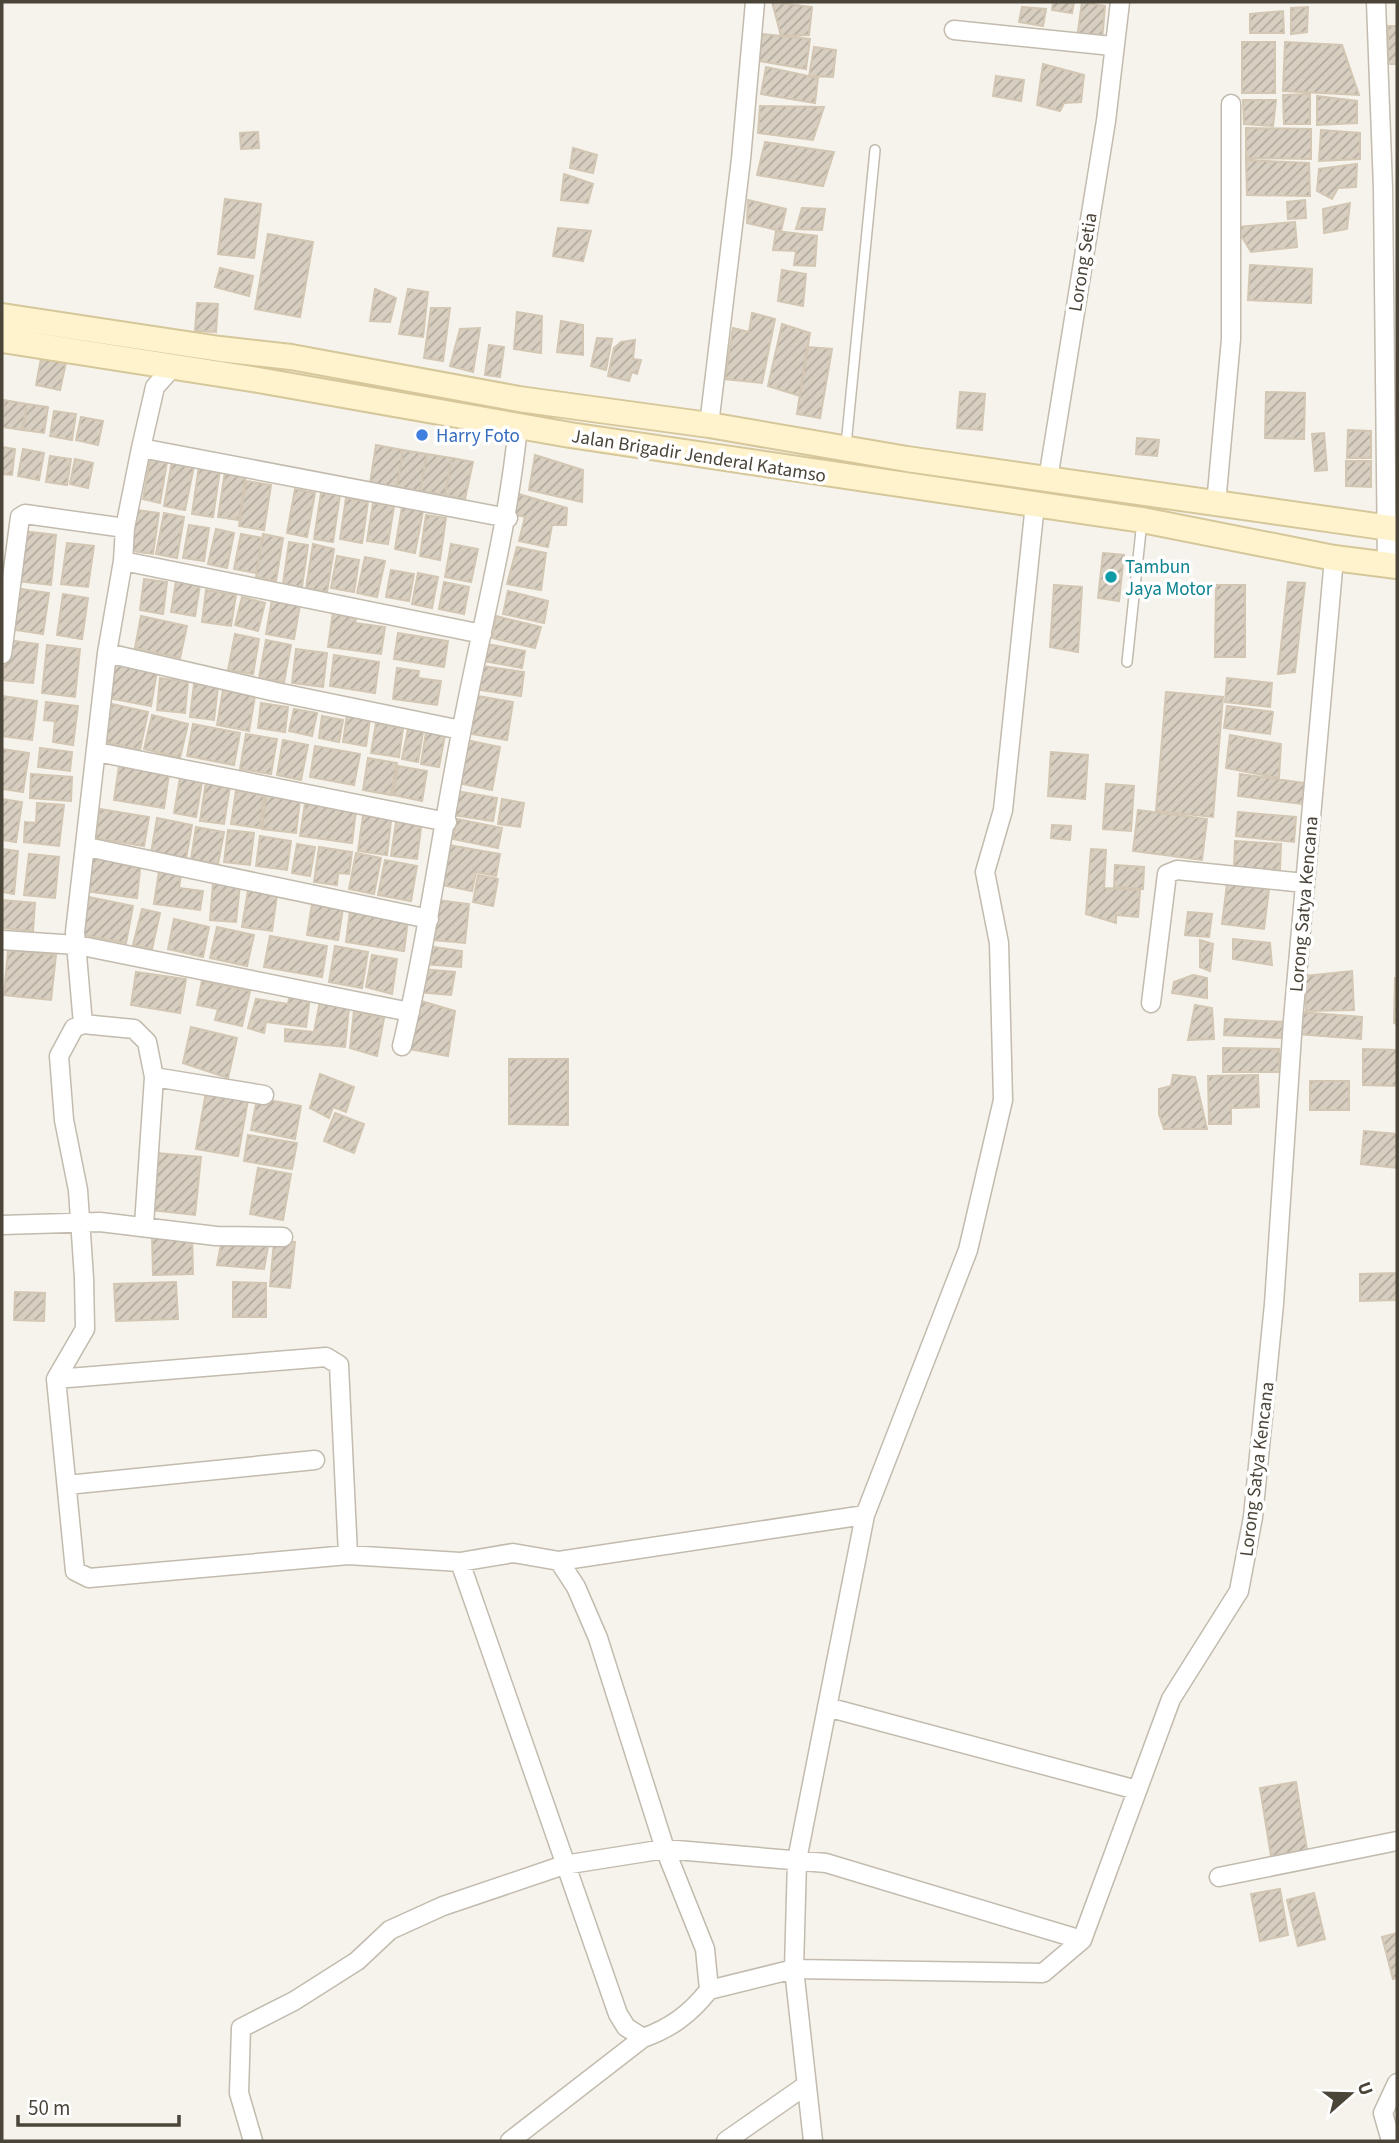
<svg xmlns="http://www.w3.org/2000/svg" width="1399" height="2143" font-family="'Source Sans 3',sans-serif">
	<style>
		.building { fill: url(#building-hatch); stroke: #d3c7b4; stroke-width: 2 }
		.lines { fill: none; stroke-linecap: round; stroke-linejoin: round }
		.lane-casing { stroke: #c2bbae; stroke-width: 12 }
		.street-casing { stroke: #c2bbae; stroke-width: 21 }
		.secondary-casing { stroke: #d6c79b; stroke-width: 28 }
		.lane { stroke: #fff; stroke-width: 9 }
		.street { stroke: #fff; stroke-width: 18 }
		.secondary { stroke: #fff3cd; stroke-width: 24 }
		.shop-dot { fill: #3f7fe0; stroke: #fff; stroke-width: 2.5 }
		.culture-dot { fill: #0f9aa8; stroke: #fff; stroke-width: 2.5 }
		.labels { text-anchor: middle; stroke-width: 7; stroke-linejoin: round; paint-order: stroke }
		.street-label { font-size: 19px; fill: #4b4439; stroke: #fff }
		.shop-label { font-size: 19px; fill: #366cbe; stroke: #fff; text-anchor: start }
		.culture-label { font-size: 19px; fill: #0d838f; stroke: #fff; text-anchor: start }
	</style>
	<defs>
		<pattern id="building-hatch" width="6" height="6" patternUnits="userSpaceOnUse" patternTransform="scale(1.75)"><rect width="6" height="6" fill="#d8cfc1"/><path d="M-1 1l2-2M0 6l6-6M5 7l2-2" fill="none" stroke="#b1aa9e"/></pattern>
	</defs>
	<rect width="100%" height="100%" fill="#f6f3ec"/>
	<path class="building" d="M 772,2 L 812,7 L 809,35 L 781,36 Z
		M 1053,2 L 1074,2 L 1072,13 L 1052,10 Z
		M 1082,2 L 1105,6 L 1102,41 L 1077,38 Z
		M 1022,7 L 1046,9 L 1043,26 L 1019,22 Z
		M 1308,7 L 1307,32 L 1291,34 L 1291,8 Z
		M 1283,11 L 1284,33 L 1250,33 L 1250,14 Z
		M 1388,26 L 1397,26 L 1397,64 L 1388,64 Z
		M 762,34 L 810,39 L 806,69 L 759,61 Z
		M 1242,42 L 1275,42 L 1275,93 L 1242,93 Z
		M 1285,42 L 1342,45 L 1359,95 L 1283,91 Z
		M 814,47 L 836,50 L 833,77 L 809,76 Z
		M 1043,64 L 1084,75 L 1081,102 L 1064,103 L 1060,111 L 1037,105 Z
		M 766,67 L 818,78 L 815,103 L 761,94 Z
		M 996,76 L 1024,80 L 1021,101 L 993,96 Z
		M 1310,94 L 1310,124 L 1284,124 L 1283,95 Z
		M 1317,96 L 1357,101 L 1357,123 L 1317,125 Z
		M 1243,100 L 1276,100 L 1273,126 L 1244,124 Z
		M 760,106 L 824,107 L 813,140 L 758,133 Z
		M 1246,128 L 1311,129 L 1311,159 L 1246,158 Z
		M 1321,130 L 1360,133 L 1360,159 L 1319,161 Z
		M 258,132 L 259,148 L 241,149 L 240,133 Z
		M 765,142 L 834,152 L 823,186 L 757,175 Z
		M 573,148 L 597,155 L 593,173 L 570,168 Z
		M 1246,160 L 1309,163 L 1310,196 L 1247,195 Z
		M 1357,164 L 1356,187 L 1338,188 L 1332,199 L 1317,191 L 1319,169 Z
		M 564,174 L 593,184 L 588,203 L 561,200 Z
		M 225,199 L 261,204 L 254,258 L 218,254 Z
		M 748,200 L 786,209 L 781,231 L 747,223 Z
		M 1305,200 L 1306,218 L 1288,219 L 1287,202 Z
		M 1350,203 L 1347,229 L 1324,233 L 1323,209 Z
		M 802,208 L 825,209 L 822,230 L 796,229 Z
		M 1295,222 L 1297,247 L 1251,252 L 1236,227 Z
		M 558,228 L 591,231 L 583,261 L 553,256 Z
		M 776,231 L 817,236 L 815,266 L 794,265 L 796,251 L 773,250 Z
		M 268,234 L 313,242 L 300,317 L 255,309 Z
		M 1250,265 L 1312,269 L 1311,303 L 1248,300 Z
		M 220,268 L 253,276 L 249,296 L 215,287 Z
		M 782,270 L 806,274 L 803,306 L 778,301 Z
		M 375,289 L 396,298 L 390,322 L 370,321 Z
		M 408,289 L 428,292 L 423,337 L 399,334 Z
		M 197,303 L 218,304 L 216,332 L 195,331 Z
		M 431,308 L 450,308 L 443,361 L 424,358 Z
		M 517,312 L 542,316 L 541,353 L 514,349 Z
		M 752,313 L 775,319 L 762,383 L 725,379 L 733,328 L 749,332 Z
		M 561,321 L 583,325 L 583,355 L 557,352 Z
		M 782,324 L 810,333 L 800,396 L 768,386 Z
		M 480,328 L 473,372 L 450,366 L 460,329 Z
		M 597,338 L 612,339 L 606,370 L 591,366 Z
		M 635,340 L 633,359 L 641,360 L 637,374 L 632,372 L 629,381 L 608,376 L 614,348 L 621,342 Z
		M 489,345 L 504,347 L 500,377 L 485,375 Z
		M 807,347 L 832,349 L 820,418 L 797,414 Z
		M 42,353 L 67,358 L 60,390 L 36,385 Z
		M 960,392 L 985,394 L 982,430 L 957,428 Z
		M 1266,392 L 1305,393 L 1304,439 L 1265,438 Z
		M 4,400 L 27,404 L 23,430 L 2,427 Z
		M 27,404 L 48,407 L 44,433 L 22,430 Z
		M 54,411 L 76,414 L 72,440 L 50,436 Z
		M 81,417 L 103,421 L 98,445 L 76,440 Z
		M 1348,430 L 1371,431 L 1371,458 L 1347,458 Z
		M 1324,433 L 1327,470 L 1315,471 L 1312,434 Z
		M 1137,438 L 1159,440 L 1157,456 L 1136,454 Z
		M 376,445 L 403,450 L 397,487 L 370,483 Z
		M 2,447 L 15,449 L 12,475 L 2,474 Z
		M 23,449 L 44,453 L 39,480 L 18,476 Z
		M 403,450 L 427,454 L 420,491 L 397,487 Z
		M 427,454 L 452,458 L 445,495 L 420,491 Z
		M 535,455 L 583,470 L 582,502 L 529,490 Z
		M 50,456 L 71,459 L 67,485 L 46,482 Z
		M 452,458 L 473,462 L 465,499 L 445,495 Z
		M 75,459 L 93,463 L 88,488 L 70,484 Z
		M 150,459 L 167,462 L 160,503 L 143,499 Z
		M 172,461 L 194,466 L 185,510 L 164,506 Z
		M 1346,461 L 1371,461 L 1371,487 L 1346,486 Z
		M 199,466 L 220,470 L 213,517 L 192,514 Z
		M 225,472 L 246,475 L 239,520 L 218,517 Z
		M 246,481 L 271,485 L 264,530 L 239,526 Z
		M 295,489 L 315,493 L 307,537 L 287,533 Z
		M 321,493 L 340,495 L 333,542 L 314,539 Z
		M 515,493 L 567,508 L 566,525 L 552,525 L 548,547 L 519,541 L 525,517 L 512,514 Z
		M 346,498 L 368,502 L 362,543 L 340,539 Z
		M 373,503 L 394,506 L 388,544 L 367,541 Z
		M 402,507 L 423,511 L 415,553 L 395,549 Z
		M 137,510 L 159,513 L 153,554 L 131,551 Z
		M 164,513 L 184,517 L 177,558 L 156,554 Z
		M 426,515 L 446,518 L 440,560 L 420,556 Z
		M 189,525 L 209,528 L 204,561 L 183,558 Z
		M 216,529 L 234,533 L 227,568 L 208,564 Z
		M 22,531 L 56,535 L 51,585 L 17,581 Z
		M 241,534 L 263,538 L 256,573 L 234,569 Z
		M 263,534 L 283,538 L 276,581 L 256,577 Z
		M 289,542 L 308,545 L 302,587 L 283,584 Z
		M 67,543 L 94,546 L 88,587 L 61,584 Z
		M 313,544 L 334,549 L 327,592 L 306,588 Z
		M 451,544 L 478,549 L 471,582 L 445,577 Z
		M 517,547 L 546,553 L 541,590 L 507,584 Z
		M 1103,553 L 1124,555 L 1119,601 L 1098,598 Z
		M 337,556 L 359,560 L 354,592 L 331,588 Z
		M 365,557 L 385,561 L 377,597 L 357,593 Z
		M 391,570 L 414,574 L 409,601 L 386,597 Z
		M 418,573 L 438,577 L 432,608 L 412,604 Z
		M 144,579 L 167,582 L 163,614 L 140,610 Z
		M 176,581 L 200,585 L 195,616 L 171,612 Z
		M 444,582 L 469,587 L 464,614 L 439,609 Z
		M 1288,582 L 1305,583 L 1295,672 L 1278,674 Z
		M 1054,585 L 1082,587 L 1078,652 L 1050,647 Z
		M 1216,585 L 1245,585 L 1245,657 L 1215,657 Z
		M 15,588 L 49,593 L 43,634 L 9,629 Z
		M 206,590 L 236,595 L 231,626 L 202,622 Z
		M 508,591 L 548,601 L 544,623 L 503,614 Z
		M 63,594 L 88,598 L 82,639 L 57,635 Z
		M 242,597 L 265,603 L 258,631 L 235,625 Z
		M 272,600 L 300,605 L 294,639 L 266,634 Z
		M 333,612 L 357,616 L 355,623 L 385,627 L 381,654 L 328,647 Z
		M 141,616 L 187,626 L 180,658 L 135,648 Z
		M 496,616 L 541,627 L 535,648 L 492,638 Z
		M 398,633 L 448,641 L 444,667 L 394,659 Z
		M 235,634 L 259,639 L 253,674 L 228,670 Z
		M 7,640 L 38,644 L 33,683 L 2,680 Z
		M 266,640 L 291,645 L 284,682 L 259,678 Z
		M 487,644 L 525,651 L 522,668 L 483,661 Z
		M 47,645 L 80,649 L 75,697 L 42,693 Z
		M 296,649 L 327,653 L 323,687 L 292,683 Z
		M 334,655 L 379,662 L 375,693 L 330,686 Z
		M 114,663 L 157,671 L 151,706 L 108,698 Z
		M 483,666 L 524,672 L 521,696 L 480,690 Z
		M 397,668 L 419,671 L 418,678 L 441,681 L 437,705 L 393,699 Z
		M 160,678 L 188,682 L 185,713 L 157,710 Z
		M 1227,678 L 1272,683 L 1270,707 L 1225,702 Z
		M 194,684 L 218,687 L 214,720 L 190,717 Z
		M 223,690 L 255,696 L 249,731 L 217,725 Z
		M 1166,692 L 1223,697 L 1213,817 L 1156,811 Z
		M 472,695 L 513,702 L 507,740 L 466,733 Z
		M 2,696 L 37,701 L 32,740 L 2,736 Z
		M 46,702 L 78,706 L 73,745 L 53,742 L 55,721 L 44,720 Z
		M 261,703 L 288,707 L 285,732 L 258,728 Z
		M 112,704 L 148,712 L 140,750 L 104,742 Z
		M 1227,706 L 1273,712 L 1270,734 L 1224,728 Z
		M 294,709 L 317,713 L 312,736 L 289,731 Z
		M 152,715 L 188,724 L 180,758 L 144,749 Z
		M 347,715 L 370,719 L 366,746 L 343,742 Z
		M 322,716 L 343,720 L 339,742 L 319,738 Z
		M 376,723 L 403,728 L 399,757 L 371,753 Z
		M 193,724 L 240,733 L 234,765 L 187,756 Z
		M 408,729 L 423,732 L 418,762 L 402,759 Z
		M 426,732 L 445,735 L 439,767 L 421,764 Z
		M 246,734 L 277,739 L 271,774 L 240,769 Z
		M 1230,735 L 1281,744 L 1279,778 L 1226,768 Z
		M 283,740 L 308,745 L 301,780 L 277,775 Z
		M 466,740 L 500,747 L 492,790 L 458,783 Z
		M 315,746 L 360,754 L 354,785 L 310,777 Z
		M 40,748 L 72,752 L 70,771 L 38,767 Z
		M 2,749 L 29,753 L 23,792 L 2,789 Z
		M 1051,752 L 1088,755 L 1085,799 L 1048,796 Z
		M 368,758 L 397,763 L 391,795 L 363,790 Z
		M 119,766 L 169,774 L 164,808 L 114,800 Z
		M 398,766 L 427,771 L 422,801 L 393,795 Z
		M 181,772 L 203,776 L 196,817 L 174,813 Z
		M 31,774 L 72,777 L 71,801 L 30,798 Z
		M 1240,774 L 1305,783 L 1302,804 L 1238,796 Z
		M 206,782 L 230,786 L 224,824 L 200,821 Z
		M 1106,784 L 1134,786 L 1131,831 L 1103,829 Z
		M 236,791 L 264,795 L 260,828 L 231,824 Z
		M 456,791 L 497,798 L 493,821 L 452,815 Z
		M 266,795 L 300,800 L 296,833 L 262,829 Z
		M 2,799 L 22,802 L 16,842 L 2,840 Z
		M 502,799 L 524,803 L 520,827 L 498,824 Z
		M 37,803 L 64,805 L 59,846 L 24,842 L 25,822 L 36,823 Z
		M 305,803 L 356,810 L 352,843 L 300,836 Z
		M 100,809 L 149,817 L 144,846 L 95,838 Z
		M 364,809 L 392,813 L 387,855 L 358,851 Z
		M 1138,810 L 1207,819 L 1202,860 L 1133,851 Z
		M 1238,812 L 1296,817 L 1294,842 L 1236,836 Z
		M 397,816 L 422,820 L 417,859 L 391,856 Z
		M 157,818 L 192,825 L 186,859 L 151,853 Z
		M 457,819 L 502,828 L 498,848 L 453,839 Z
		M 1052,825 L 1071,826 L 1070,840 L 1051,838 Z
		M 196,827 L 224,832 L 218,864 L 191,859 Z
		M 228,830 L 254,833 L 250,865 L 224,862 Z
		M 260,836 L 291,841 L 287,870 L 256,866 Z
		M 1235,841 L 1281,844 L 1280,870 L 1234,868 Z
		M 297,844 L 315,847 L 310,876 L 292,873 Z
		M 449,845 L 500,854 L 496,876 L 476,872 L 472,891 L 442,885 Z
		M 319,847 L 352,852 L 349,874 L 338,873 L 337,885 L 314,882 Z
		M 2,849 L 18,851 L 14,894 L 2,892 Z
		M 1091,849 L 1106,850 L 1104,888 L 1140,890 L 1138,917 L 1116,915 L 1116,923 L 1086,914 Z
		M 356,853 L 381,858 L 374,894 L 349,889 Z
		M 29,854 L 59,857 L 55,898 L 24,895 Z
		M 88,854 L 141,860 L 137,898 L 84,891 Z
		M 385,860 L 417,866 L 411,901 L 378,895 Z
		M 1115,865 L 1144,867 L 1143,889 L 1114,887 Z
		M 159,871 L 181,874 L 179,888 L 203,891 L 200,910 L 154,904 Z
		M 478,875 L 498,879 L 493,906 L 473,902 Z
		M 213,883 L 240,885 L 236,922 L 210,920 Z
		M 1227,884 L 1269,889 L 1264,929 L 1222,924 Z
		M 248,890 L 277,895 L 272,931 L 242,927 Z
		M 84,896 L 133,906 L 126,943 L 77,934 Z
		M 2,900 L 35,903 L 33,931 L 2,928 Z
		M 437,900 L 469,904 L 465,943 L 433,940 Z
		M 312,904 L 343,908 L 338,940 L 307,935 Z
		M 142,909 L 160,913 L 152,949 L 133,945 Z
		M 350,911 L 408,920 L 404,951 L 346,942 Z
		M 1188,912 L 1212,914 L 1209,937 L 1185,935 Z
		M 174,919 L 209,927 L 203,957 L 168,949 Z
		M 217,927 L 254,935 L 247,966 L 210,958 Z
		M 270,936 L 327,946 L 322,977 L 264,967 Z
		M 1233,939 L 1270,943 L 1272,965 L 1233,959 Z
		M 1200,940 L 1213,944 L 1210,971 L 1200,967 Z
		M 335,946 L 368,952 L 362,988 L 329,982 Z
		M 427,946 L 462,951 L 461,967 L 423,964 Z
		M 8,950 L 56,955 L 51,1000 L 4,995 Z
		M 372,955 L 397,959 L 392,994 L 366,987 Z
		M 421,969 L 455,972 L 451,995 L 417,992 Z
		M 1352,971 L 1354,1010 L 1306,1011 L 1305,976 Z
		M 136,972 L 186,979 L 180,1013 L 131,1005 Z
		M 1193,975 L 1207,978 L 1207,998 L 1172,993 L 1174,982 Z
		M 1395,978 L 1397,978 L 1397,1024 L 1394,1023 Z
		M 202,981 L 250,991 L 242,1026 L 215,1020 L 218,1009 L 197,1005 Z
		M 290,993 L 310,997 L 306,1027 L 266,1022 L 264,1033 L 248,1028 L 256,999 L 288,1004 Z
		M 418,1000 L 455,1011 L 448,1056 L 409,1049 Z
		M 320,1001 L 349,1008 L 345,1047 L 285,1041 L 285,1029 L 314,1032 Z
		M 1195,1005 L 1212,1008 L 1214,1039 L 1188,1040 Z
		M 354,1011 L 384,1018 L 377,1056 L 350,1048 Z
		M 1299,1012 L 1362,1017 L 1361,1039 L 1297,1034 Z
		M 1225,1019 L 1283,1022 L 1282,1038 L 1224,1035 Z
		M 191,1027 L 237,1038 L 228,1078 L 183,1063 Z
		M 1223,1048 L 1279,1049 L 1279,1072 L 1223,1072 Z
		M 1363,1049 L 1397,1050 L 1397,1086 L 1363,1085 Z
		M 509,1059 L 568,1059 L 568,1125 L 509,1124 Z
		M 320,1074 L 354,1087 L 346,1112 L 333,1107 L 329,1118 L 310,1108 Z
		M 1173,1075 L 1195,1077 L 1207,1129 L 1164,1129 L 1159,1114 L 1159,1089 L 1171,1086 Z
		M 1258,1075 L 1259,1107 L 1231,1108 L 1231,1124 L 1209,1124 L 1208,1076 Z
		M 1310,1081 L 1349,1081 L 1349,1110 L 1310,1110 Z
		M 206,1092 L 248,1100 L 238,1156 L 196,1149 Z
		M 257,1098 L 301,1106 L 295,1139 L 251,1130 Z
		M 335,1113 L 364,1124 L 354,1153 L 324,1141 Z
		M 1364,1131 L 1397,1134 L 1397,1168 L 1361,1164 Z
		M 248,1135 L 297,1143 L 292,1169 L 244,1161 Z
		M 156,1153 L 201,1157 L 195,1215 L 151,1210 Z
		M 258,1168 L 291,1174 L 283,1220 L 250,1214 Z
		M 192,1235 L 193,1274 L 153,1275 L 152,1236 Z
		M 222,1239 L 269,1241 L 264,1269 L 217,1265 Z
		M 274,1241 L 295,1242 L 290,1288 L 270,1286 Z
		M 1397,1273 L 1397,1300 L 1360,1301 L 1360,1274 Z
		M 176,1282 L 178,1319 L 116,1321 L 114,1284 Z
		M 233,1282 L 266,1283 L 266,1317 L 233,1317 Z
		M 15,1292 L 45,1293 L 44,1321 L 14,1320 Z
		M 1296,1782 L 1307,1850 L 1271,1856 L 1260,1788 Z
		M 1280,1889 L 1288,1935 L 1260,1941 L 1251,1894 Z
		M 1314,1893 L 1325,1939 L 1298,1946 L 1287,1900 Z
		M 1397,1933 L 1397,1978 L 1393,1979 L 1382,1937 Z"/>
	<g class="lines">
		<defs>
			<path id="lane" d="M 846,445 L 875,150
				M 1127,662 L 1142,521"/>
			<path id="street" d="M 1376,2 L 1383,188 L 1387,565
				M 954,30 L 1112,46
				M 709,425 L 741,159 L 755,2
				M 141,448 L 508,518
				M 1048,479 L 1106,121 L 1120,2
				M 1216,504 L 1231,339 L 1231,104
				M 123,561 L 482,634
				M 107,653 L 276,692 L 461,730
				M 2,654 L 20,517 L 25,514 L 125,528
				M 97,752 L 447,822
				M 87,847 L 429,919
				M 2,940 L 77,945 L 410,1012
				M 1151,1003 L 1167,874 L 1177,870 L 1305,883
				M 83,1024 L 75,932 L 107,653 L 123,561 L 125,528 L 141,448 L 155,387 L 172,368
				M 402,1046 C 427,941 441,834 462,728 C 481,627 508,529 518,426
				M 154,1077 L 264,1095
				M 2,1225 L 100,1222 L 216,1236 L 283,1237
				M 144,1225 L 154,1077 L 147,1042 L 134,1029 L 83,1024 L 74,1028 L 59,1056 L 64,1120 L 78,1190 L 84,1278 L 85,1329 L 56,1379 L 75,1571 L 89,1578 L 348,1555 L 460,1562 L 513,1553 L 559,1561 L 576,1587 L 598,1638 L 665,1849 L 705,1949 L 709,1990 C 690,2014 671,2028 643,2038 L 626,2027 L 618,2014 L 460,1562
				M 56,1379 L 326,1357 L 339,1365 L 348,1555
				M 67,1485 L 315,1460
				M 559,1561 L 865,1515
				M 827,1707 L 1137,1790
				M 1219,1877 L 1397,1841
				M 709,1990 L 794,1969 L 1043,1973 L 1082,1940 L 1171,1699 L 1239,1591 L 1253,1517 L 1274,1304 L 1293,1020 L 1334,558
				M 253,2141 L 239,2093 L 241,2028 L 294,2001 L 357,1961 L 390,1930 L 443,1906 L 564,1865 L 665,1849 L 826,1863 L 1082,1940
				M 510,2141 L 643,2038
				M 726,2141 L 805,2086
				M 813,2141 L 794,1969 L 797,1860 L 865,1515 L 968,1250 L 1003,1100 L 999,943 L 985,872 L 1003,810 L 1035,504
				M 1391,2141 L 1383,2113 L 1397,2083"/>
			<path id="secondary" d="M 2,316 L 220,349 L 291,357 L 519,399 L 709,425 L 907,459 L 1397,529
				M 2,340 L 258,380 L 570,435 L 1142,520 L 1334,558 L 1397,566"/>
		</defs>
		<use href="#lane" class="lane-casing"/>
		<use href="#street" class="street-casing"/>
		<use href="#secondary" class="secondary-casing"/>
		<use href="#lane" class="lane"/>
		<use href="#street" class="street"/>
		<use href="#secondary" class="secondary"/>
	</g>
	<circle class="shop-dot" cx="422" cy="435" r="7"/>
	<circle class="culture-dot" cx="1111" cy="577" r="7"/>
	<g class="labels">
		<g class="street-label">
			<text transform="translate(1082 262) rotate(-81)" y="7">Lorong Setia</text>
			<text transform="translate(699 455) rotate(9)" y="7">Jalan Brigadir Jenderal Katamso</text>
			<text transform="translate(1303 904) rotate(-85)" y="7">Lorong Satya Kencana</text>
			<text transform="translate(1256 1469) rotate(-83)" y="7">Lorong Satya Kencana</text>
		</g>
		<g class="shop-label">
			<text x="436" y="442">Harry Foto</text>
		</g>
		<g class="culture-label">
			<text x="1125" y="573">Tambun<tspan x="1125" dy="22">Jaya Motor</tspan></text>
		</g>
	</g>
	<rect width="1399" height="2143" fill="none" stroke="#4b4439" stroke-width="7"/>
	<g transform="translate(1350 2094) rotate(70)" stroke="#ffffff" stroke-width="5" paint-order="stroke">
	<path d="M0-5L12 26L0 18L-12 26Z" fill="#4b4439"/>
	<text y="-10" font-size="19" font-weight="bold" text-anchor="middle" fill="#4b4439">U</text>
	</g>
	<path d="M18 2115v10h161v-10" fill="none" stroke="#4b4439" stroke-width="3.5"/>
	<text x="28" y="2115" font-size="21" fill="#4b4439" stroke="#ffffff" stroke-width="5" paint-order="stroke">50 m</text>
</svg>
